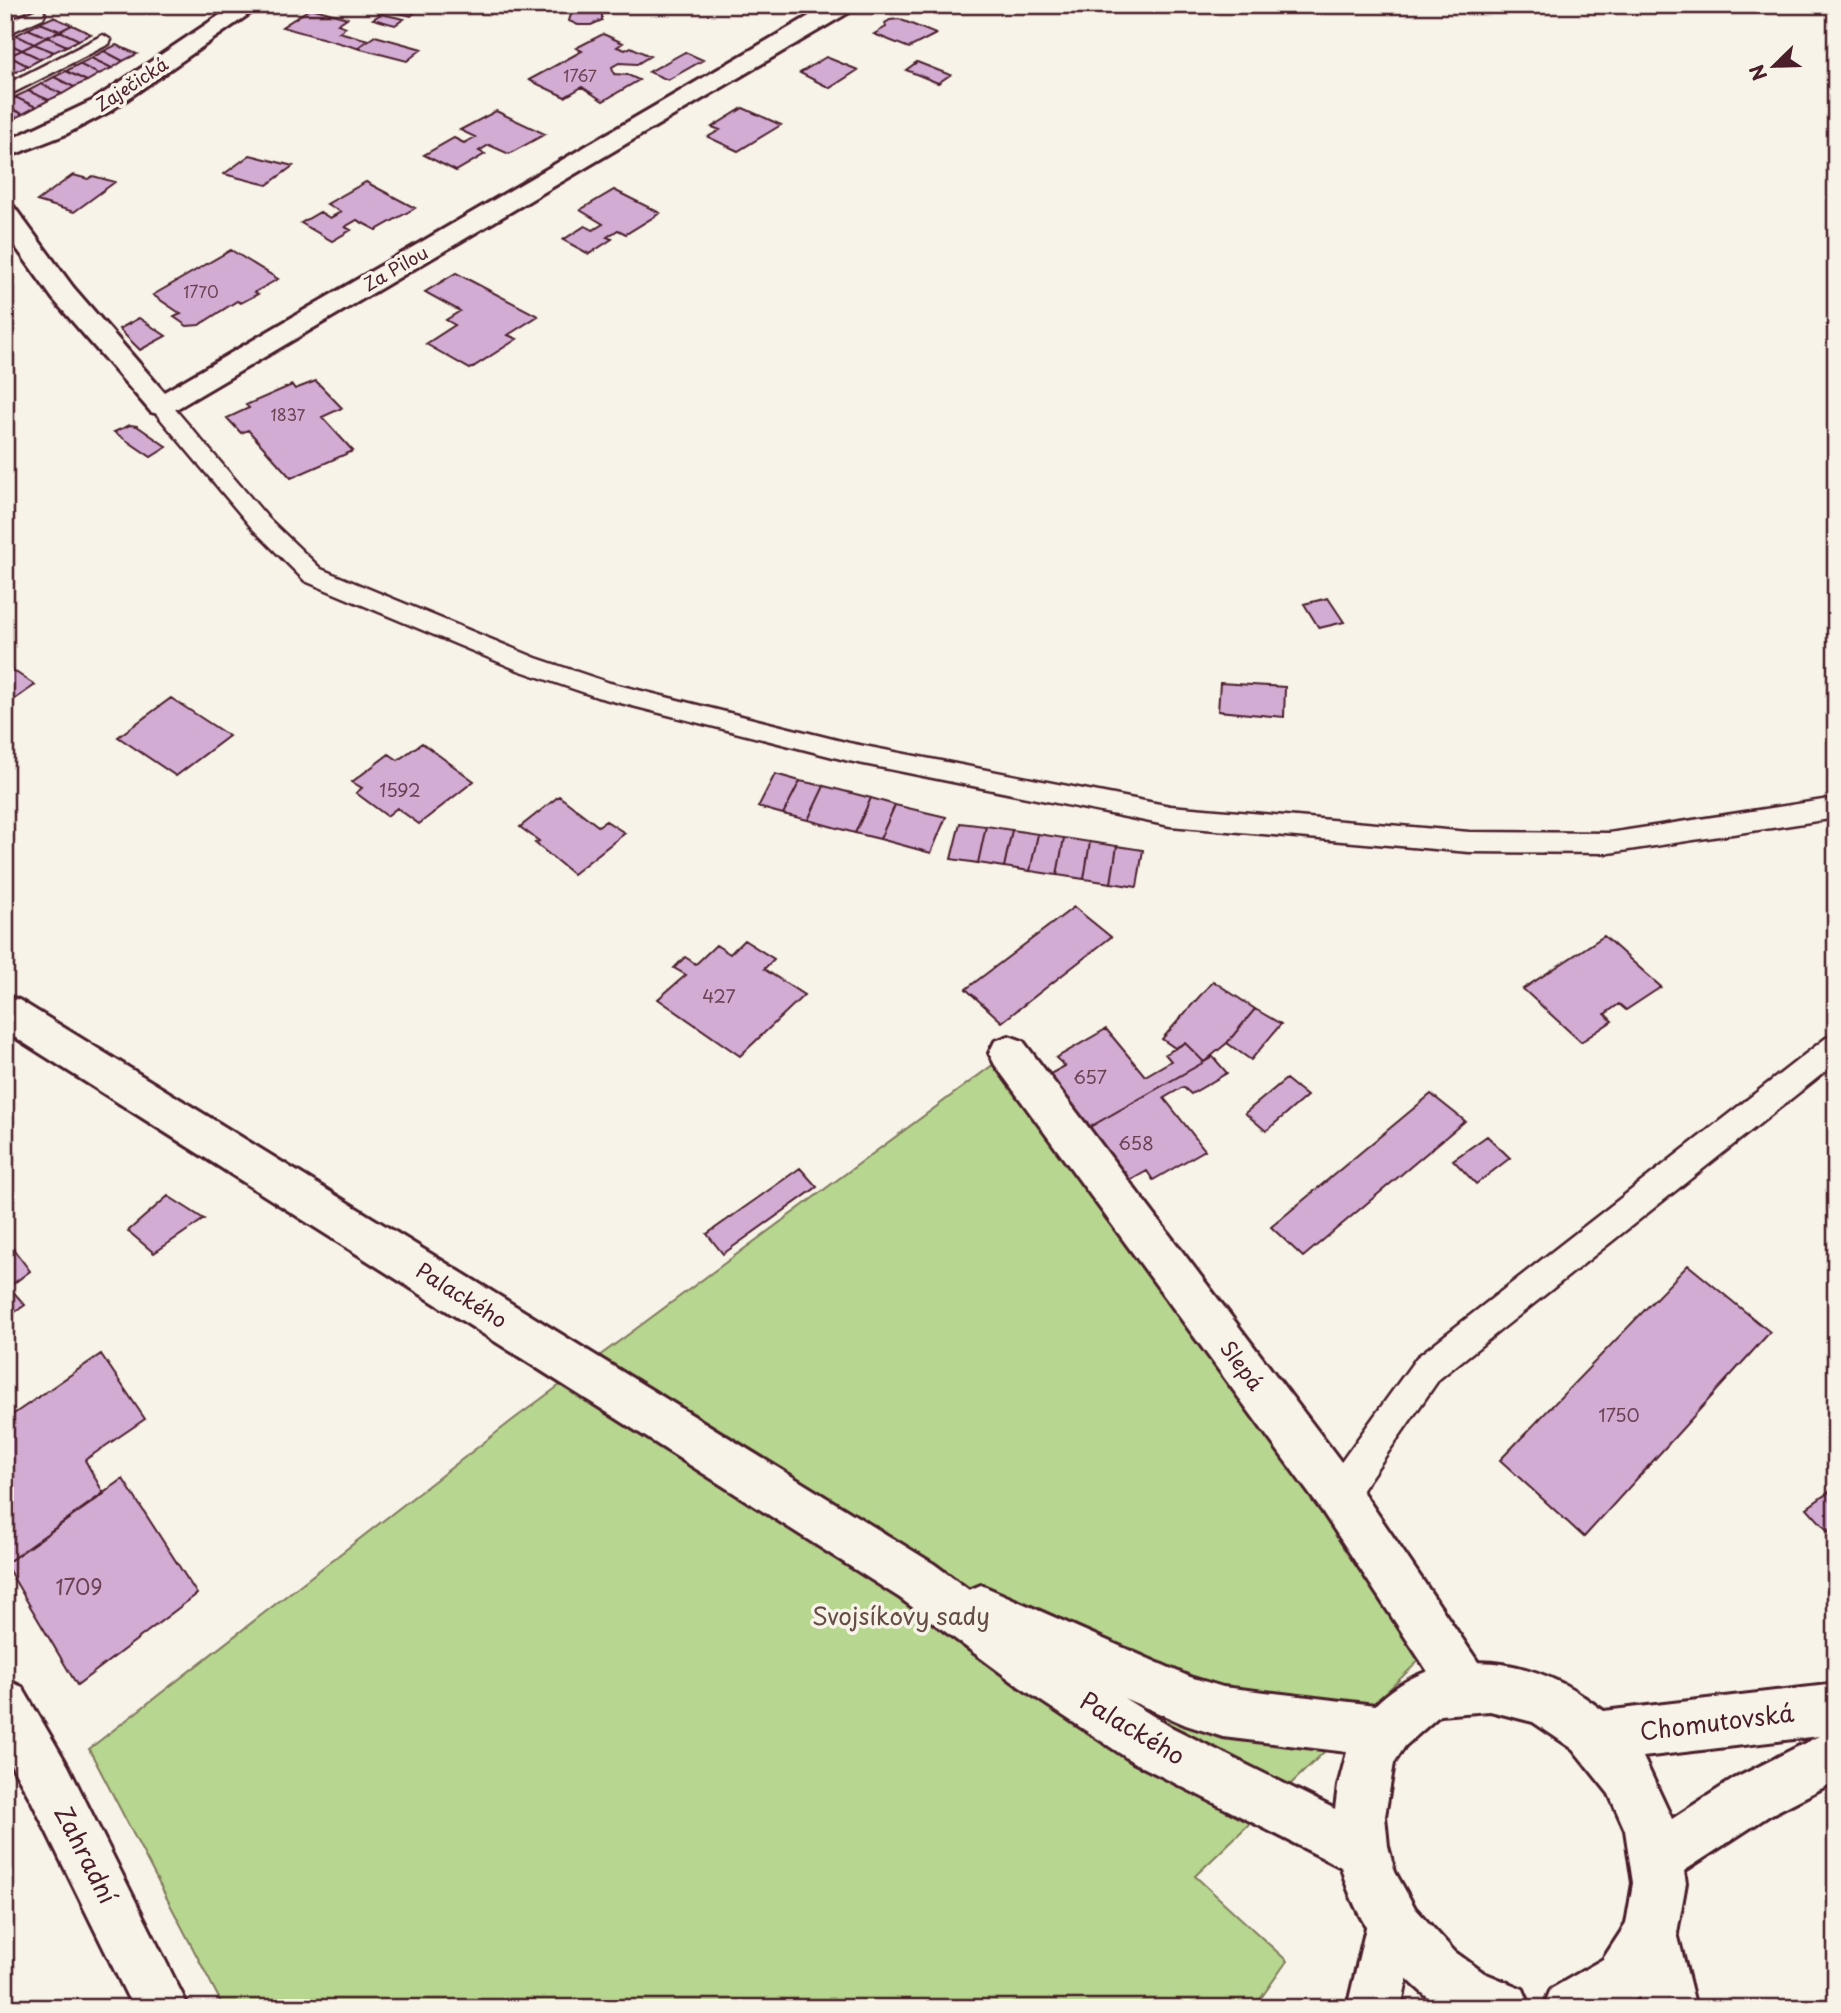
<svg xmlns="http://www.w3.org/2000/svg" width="1841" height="2013" font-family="'Playpen Sans',sans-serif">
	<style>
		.green { fill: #b7d68f; stroke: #807a5d; stroke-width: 2 }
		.building { fill: #d3acd4; stroke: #4a1f2b; stroke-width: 2 }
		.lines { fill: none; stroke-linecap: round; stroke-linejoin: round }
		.lane-casing { stroke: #4a1f2b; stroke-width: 5 }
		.street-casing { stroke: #4a1f2b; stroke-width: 6 }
		.secondary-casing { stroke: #4a1f2b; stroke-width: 6 }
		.lane { fill: #f7f3e8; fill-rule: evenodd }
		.street { fill: #f7f3e8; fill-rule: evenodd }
		.secondary { fill: #f7f3e8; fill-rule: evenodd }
		.labels { text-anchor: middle; stroke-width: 7; stroke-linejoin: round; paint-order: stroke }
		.far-number-label { font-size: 16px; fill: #6c4255 }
		.far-street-label { font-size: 18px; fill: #4a1f2b; stroke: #f7f3e8 }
		.number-label { font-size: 18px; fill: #6c4255 }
		.street-label { font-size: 21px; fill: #4a1f2b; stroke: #f7f3e8 }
		.near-number-label { font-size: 21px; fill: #6c4255 }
		.near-park-label { font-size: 24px; fill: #654d44; stroke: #f7f3e8 }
		.near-street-label { font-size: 24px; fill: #4a1f2b; stroke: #f7f3e8 }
	</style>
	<rect width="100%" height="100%" fill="#f7f3e8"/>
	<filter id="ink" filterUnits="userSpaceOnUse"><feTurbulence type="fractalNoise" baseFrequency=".0143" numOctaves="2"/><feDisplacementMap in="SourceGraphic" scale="14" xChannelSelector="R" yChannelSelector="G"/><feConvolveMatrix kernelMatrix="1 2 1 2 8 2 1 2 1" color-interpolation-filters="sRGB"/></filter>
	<g filter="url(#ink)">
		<path class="green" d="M 994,1064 L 1426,1654 L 1195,1876 L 1287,1961 L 1254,2008 L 224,2008 L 89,1749 L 514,1419 Z"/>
		<path class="building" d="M 396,5 L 413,5 L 421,7 L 411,16 L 387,10 Z
			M 311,8 L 347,18 L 338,24 L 346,27 L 339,32 L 368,40 L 357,48 L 282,27 Z
			M 594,9 L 602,14 L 602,20 L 591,25 L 578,25 L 569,21 L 571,14 L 581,10 Z
			M 381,14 L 404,19 L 395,25 L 373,19 Z
			M 53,17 L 72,25 L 60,31 L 40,23 Z
			M 899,19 L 936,34 L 909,48 L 874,34 L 886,27 L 885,23 L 890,20 Z
			M 40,23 L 60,31 L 47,37 L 28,29 Z
			M 72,25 L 91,34 L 79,40 L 60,31 Z
			M 28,29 L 47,37 L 34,44 L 16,35 Z
			M 60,31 L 79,40 L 67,46 L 47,37 Z
			M 603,34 L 623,43 L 617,47 L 625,50 L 631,47 L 650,56 L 637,64 L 619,63 L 612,67 L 614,74 L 628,75 L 639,80 L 603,101 L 582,87 L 565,97 L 529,80 L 582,51 L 576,48 Z
			M 16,35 L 34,44 L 22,50 L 5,42 Z
			M 375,36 L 422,49 L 407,61 L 357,48 Z
			M 47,37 L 67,46 L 54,52 L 34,44 Z
			M 5,42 L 22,50 L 9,56 L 5,55 Z
			M 34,44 L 54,52 L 41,59 L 22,50 Z
			M 116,45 L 137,54 L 123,61 L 104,51 Z
			M 22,50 L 41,59 L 28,66 L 9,56 Z
			M 104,51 L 123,61 L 112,68 L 91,58 Z
			M 685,52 L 703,60 L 668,80 L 649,72 Z
			M 9,56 L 28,66 L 16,72 L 5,67 L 5,58 Z
			M 826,57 L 858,70 L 830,88 L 800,73 Z
			M 91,58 L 112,68 L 99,74 L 79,64 Z
			M 917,62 L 950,75 L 938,83 L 906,70 Z
			M 79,64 L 99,74 L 87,81 L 66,71 Z
			M 66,71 L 87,81 L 74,87 L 54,77 Z
			M 54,77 L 74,87 L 62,94 L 41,84 Z
			M 41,84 L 62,94 L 49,100 L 28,91 Z
			M 28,91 L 49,100 L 36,107 L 15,97 Z
			M 15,97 L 36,107 L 23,114 L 5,106 L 5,103 Z
			M 5,106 L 23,114 L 10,121 L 5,119 Z
			M 743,108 L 781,125 L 738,151 L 708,137 L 720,130 L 712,127 Z
			M 496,111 L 545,134 L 509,154 L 489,145 L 479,151 L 485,154 L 456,171 L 424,155 L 454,138 L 464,143 L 475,137 L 460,130 Z
			M 250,155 L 293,166 L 267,185 L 224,174 Z
			M 73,175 L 88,179 L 93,176 L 115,182 L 74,212 L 37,201 Z
			M 366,182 L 415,208 L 376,230 L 357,220 L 345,227 L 351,230 L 332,241 L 301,223 L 320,212 L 330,218 L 341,212 L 327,204 Z
			M 614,190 L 660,213 L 626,234 L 618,230 L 607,237 L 612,239 L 589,254 L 563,240 L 585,226 L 593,230 L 603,224 L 580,210 Z
			M 231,250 L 278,279 L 255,292 L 258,294 L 241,303 L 237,301 L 199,325 L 187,326 L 174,317 L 181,314 L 153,295 Z
			M 456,273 L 538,316 L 508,335 L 517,339 L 470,369 L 426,344 L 455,325 L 446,320 L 460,311 L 425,292 Z
			M 139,318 L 166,336 L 140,350 L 119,329 Z
			M 316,381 L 342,408 L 322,417 L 353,451 L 291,478 L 248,430 L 241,433 L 227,418 L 249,408 L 246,405 L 292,385 L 295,389 Z
			M 130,425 L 137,426 L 167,447 L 151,457 L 114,432 Z
			M 1328,598 L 1344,622 L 1319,628 L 1304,604 Z
			M 5,665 L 35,685 L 5,706 Z
			M 1220,683 L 1285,687 L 1284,717 L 1218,711 Z
			M 171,698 L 229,736 L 176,776 L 118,737 Z
			M 422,743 L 474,781 L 419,824 L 397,808 L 387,816 L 356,793 L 362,788 L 352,782 L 389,754 L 398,760 Z
			M 775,774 L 800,781 L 783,814 L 758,807 Z
			M 800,781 L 824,786 L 808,820 L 783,814 Z
			M 824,786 L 871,798 L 855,833 L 808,820 Z
			M 559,796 L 598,826 L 606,821 L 625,833 L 573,874 L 535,843 L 539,841 L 520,827 Z
			M 871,798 L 895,805 L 880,839 L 855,833 Z
			M 895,805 L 946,817 L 931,853 L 880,839 Z
			M 960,823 L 986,826 L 978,863 L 951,859 Z
			M 986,826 L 1012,830 L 1004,867 L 978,863 Z
			M 1012,830 L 1038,834 L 1030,871 L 1004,867 Z
			M 1038,834 L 1064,838 L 1057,875 L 1030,871 Z
			M 1064,838 L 1090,842 L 1084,879 L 1057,875 Z
			M 1090,842 L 1117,846 L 1111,883 L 1084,879 Z
			M 1117,846 L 1143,850 L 1137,887 L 1111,883 Z
			M 1074,907 L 1111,937 L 1002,1022 L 966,989 Z
			M 1604,936 L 1661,987 L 1626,1010 L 1619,1004 L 1605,1014 L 1612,1021 L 1581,1042 L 1523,989 Z
			M 744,940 L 774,959 L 764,969 L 804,995 L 740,1056 L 658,999 L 686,975 L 674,968 L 685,957 L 696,964 L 716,945 L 730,954 Z
			M 1213,981 L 1255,1009 L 1227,1043 L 1204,1062 L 1185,1043 L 1175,1048 L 1162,1039 Z
			M 1255,1009 L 1281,1024 L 1251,1060 L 1227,1043 Z
			M 1106,1029 L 1145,1076 L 1171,1061 L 1165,1054 L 1185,1043 L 1204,1062 L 1081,1132 L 1039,1080 L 1065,1066 L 1056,1058 Z
			M 1213,1057 L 1227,1073 L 1191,1094 L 1183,1087 L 1164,1098 L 1205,1150 L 1153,1180 L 1147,1171 L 1122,1185 L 1081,1132 Z
			M 1286,1079 L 1307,1096 L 1266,1131 L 1245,1113 Z
			M 1431,1094 L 1465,1121 L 1303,1257 L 1271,1227 Z
			M 1487,1136 L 1510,1158 L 1476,1184 L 1453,1160 Z
			M 800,1168 L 817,1187 L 723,1254 L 707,1234 Z
			M 168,1196 L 204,1219 L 154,1253 L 128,1231 Z
			M 8,1242 L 30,1271 L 9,1287 L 25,1305 L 5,1319 L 5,1244 Z
			M 1688,1265 L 1770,1332 L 1584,1537 L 1500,1460 Z
			M 101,1354 L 145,1419 L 85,1460 L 104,1494 L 5,1564 L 5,1512 L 12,1507 L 5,1495 L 5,1420 Z
			M 123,1479 L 197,1594 L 77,1685 L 5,1564 Z
			M 1836,1487 L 1836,1540 L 1807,1508 Z"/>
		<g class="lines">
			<defs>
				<path id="lane" d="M 37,9 L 43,10 L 45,14 L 43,18 L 5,35 L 5,23 Z
					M 103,35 L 111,40 L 109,44 L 5,97 L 5,85 Z
					M 161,399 L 168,401 L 268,518 L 321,569 L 536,658 L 610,683 L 849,743 L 1170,806 L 1469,832 L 1609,833 L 1836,798 L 1836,818 L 1609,853 L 1469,852 L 1170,826 L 849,761 L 597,697 L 518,670 L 305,581 L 252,528 L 154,411 L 150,406 L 154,401 Z
					M 1836,1034 L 1836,1063 L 1439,1379 L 1350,1507 L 1338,1512 L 1326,1507 L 1321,1495 L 1326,1483 L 1417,1357 L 1826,1038 Z"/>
				<path id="street" d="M 828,5 L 856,5 L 853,10 L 171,412 L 161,415 L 151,412 L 53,299 L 5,232 L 5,205 L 14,207 L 73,287 L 164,392 Z
					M 1009,1036 L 1023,1041 L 1354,1479 L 1482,1668 L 1490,1685 L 1482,1702 L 1465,1710 L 1448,1702 L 1322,1511 L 995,1065 L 989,1053 L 995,1041 Z
					M 5,1679 L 22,1687 L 68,1766 L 189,2008 L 133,2008 L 32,1802 L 5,1754 Z
					M 1393,1897 L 1412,1904 L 1419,1923 L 1401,2008 L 1347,2008 L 1367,1923 L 1374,1904 Z"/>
				<path id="secondary" d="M 235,5 L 262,5 L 110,111 L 64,135 L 5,158 L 5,142 L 92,101 Z
					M 5,995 L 19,1000 L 934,1564 L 969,1590 L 981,1585 L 1190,1677 L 1223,1687 L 1375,1705 C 1426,1655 1496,1651 1559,1682 C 1575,1689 1589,1701 1604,1711 L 1836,1684 L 1836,1781 L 1770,1815 L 1684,1871 L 1686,1883 L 1677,1933 L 1696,2008 L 1642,2008 L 1639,1997 L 1622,2008 L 1543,2008 L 1551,1989 L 1603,1959 L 1626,1924 L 1633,1883 L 1625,1830 L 1609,1794 L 1573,1749 L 1533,1722 L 1490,1711 L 1440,1715 L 1405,1746 L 1394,1763 L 1385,1816 L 1388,1846 L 1395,1872 L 1415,1908 L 1455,1952 L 1484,1973 L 1523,1989 L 1531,2008 L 1441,2008 C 1394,1972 1356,1925 1341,1867 L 1133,1762 L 1020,1687 L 900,1598 L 5,1031 ZM 1124,1698 L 1186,1725 L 1223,1737 L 1347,1752 L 1338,1786 L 1335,1809 L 1169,1726 ZM 1819,1736 L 1734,1779 L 1672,1819 L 1643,1757 Z"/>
			</defs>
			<use href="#lane" class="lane-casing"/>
			<use href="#street" class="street-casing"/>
			<use href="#secondary" class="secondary-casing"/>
			<use href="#lane" class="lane"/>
			<use href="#street" class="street"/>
			<use href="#secondary" class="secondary"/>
		</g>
	</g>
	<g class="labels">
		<g class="far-number-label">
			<text x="580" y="82">1767</text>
			<text x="201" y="298">1770</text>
			<text x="288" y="421">1837</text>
		</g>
		<g class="far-street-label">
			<text transform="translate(132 85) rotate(-33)" y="6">Zaječická</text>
			<text transform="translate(396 269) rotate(-30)" y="6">Za Pilou</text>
		</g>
		<g class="number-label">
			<text x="400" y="797">1592</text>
			<text x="719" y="1003">427</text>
			<text x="1090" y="1084">657</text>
			<text x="1136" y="1150">658</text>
			<text x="1619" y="1422">1750</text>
		</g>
		<g class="street-label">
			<text transform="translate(461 1296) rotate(32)" y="7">Palackého</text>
			<text transform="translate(1241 1366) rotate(53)" y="7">Slepá</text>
		</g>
		<g class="near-number-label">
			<text x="79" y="1595">1709</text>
		</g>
		<g class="near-park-label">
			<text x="901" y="1625">Svojsíkovy sady</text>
		</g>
		<g class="near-street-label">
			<text transform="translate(1717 1723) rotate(-7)" y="8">Chomutovská</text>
			<text transform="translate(1132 1729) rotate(31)" y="8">Palackého</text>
			<text transform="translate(85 1855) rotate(63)" y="8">Zahradní</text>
		</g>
	</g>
	<rect width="1841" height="2013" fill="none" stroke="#f7f3e8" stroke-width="28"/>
	<rect x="14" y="14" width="1813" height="1985" fill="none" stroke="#4a1f2b" stroke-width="2.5" filter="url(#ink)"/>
	<g transform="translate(1774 66) rotate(247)" stroke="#f7f3e8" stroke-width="5" paint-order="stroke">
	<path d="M0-5L12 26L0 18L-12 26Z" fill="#4a1f2b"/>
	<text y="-10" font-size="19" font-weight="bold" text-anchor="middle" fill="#4a1f2b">N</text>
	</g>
</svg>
